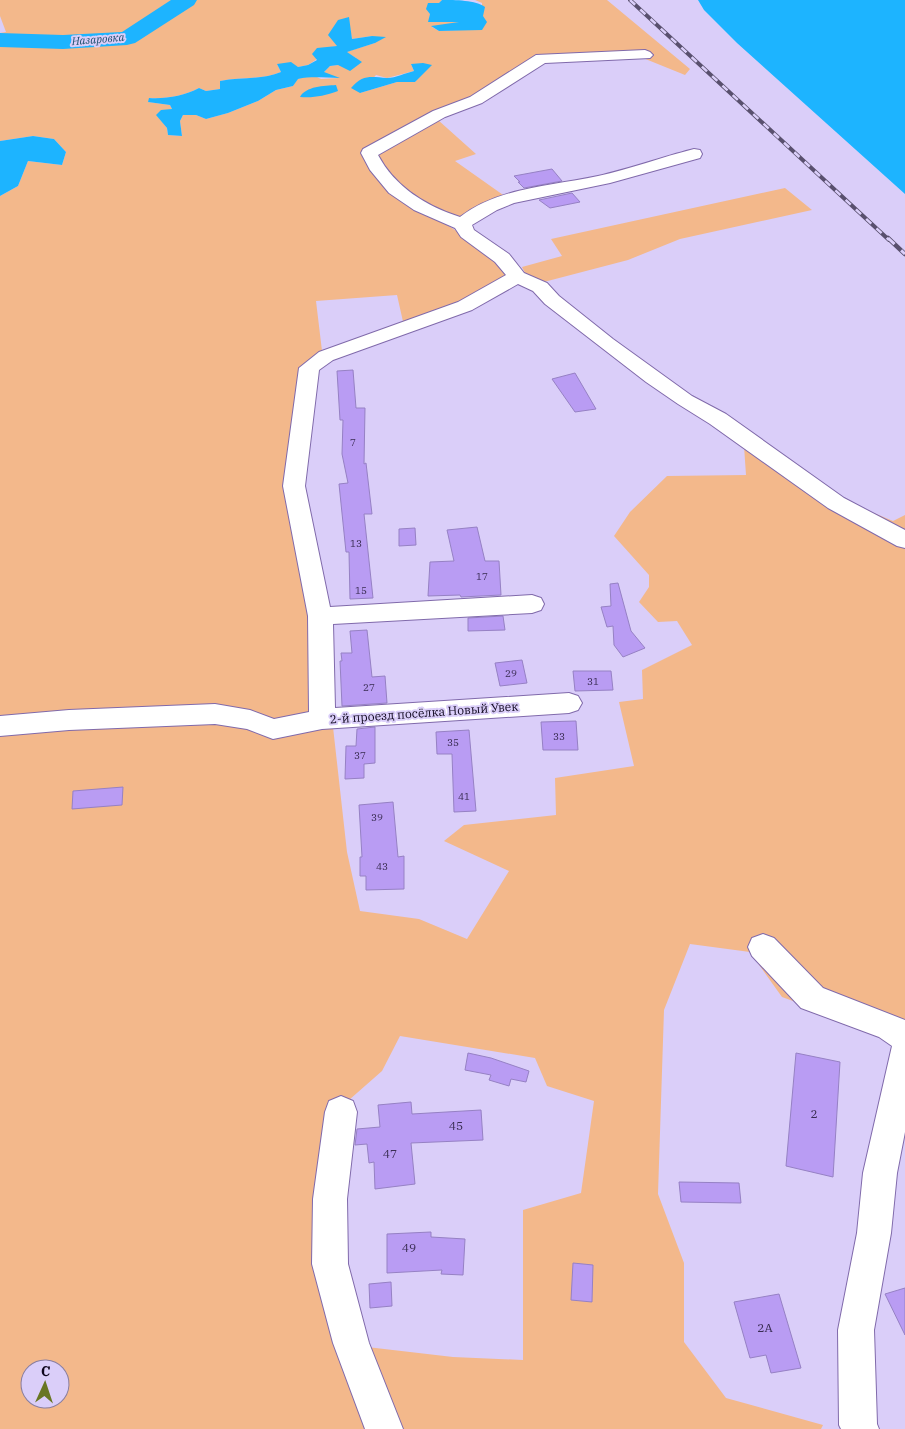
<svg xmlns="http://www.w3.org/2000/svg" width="905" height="1429" font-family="'IBM Plex Serif',serif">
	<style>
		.green { fill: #f3b88b; fill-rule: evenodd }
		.water { fill: #1db4ff }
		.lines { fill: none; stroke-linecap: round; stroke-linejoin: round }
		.river { fill: #1db4ff; fill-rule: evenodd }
		.building { fill: #b99cf3; stroke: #9681c4 }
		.minor-casing { stroke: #806aab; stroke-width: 2 }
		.minor { fill: #fff; fill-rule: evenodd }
		.rail-far1-casing { stroke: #59506e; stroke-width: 4 }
		.rail-casing { stroke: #59506e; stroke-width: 4.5 }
		.rail-far1 { stroke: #dacef9; stroke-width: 2.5; stroke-dasharray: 7; stroke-linecap: butt }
		.rail { stroke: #dacef9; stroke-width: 3; stroke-dasharray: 9; stroke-linecap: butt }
		.labels { text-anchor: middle; stroke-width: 4; stroke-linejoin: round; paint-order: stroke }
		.number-label { font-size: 10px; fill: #392c52 }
		.far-water-label { font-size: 11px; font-style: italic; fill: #1a4e6d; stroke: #dacef9 }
		.street-label { font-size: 12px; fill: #0e061d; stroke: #dacef9 }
		.near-number-label { font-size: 12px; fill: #392c52 }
	</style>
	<rect width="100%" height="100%" fill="#dacef9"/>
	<path class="green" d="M 0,0 L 442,0 L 430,14 L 429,22 L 462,22 L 432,27 L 439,31 L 482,29 L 482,3 L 475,0 L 607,0 L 690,69 L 685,75 L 638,56 L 541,62 L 367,160 L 434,217 L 463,235 L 497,259 L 508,275 L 467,300 L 404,326 L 397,295 L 316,301 L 322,351 L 296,432 L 311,615 L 313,707 L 304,716 L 279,721 L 0,721 L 0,196 L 18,186 L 28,161 L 62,165 L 66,152 L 54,139 L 33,136 L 0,141 L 0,33 L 6,32 L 0,16 ZM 348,17 L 352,39 L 372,36 L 375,43 L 346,52 L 356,58 L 338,65 L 330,66 L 323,73 L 338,78 L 321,79 L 313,75 L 297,79 L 293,86 L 276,90 L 258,101 L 228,113 L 206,119 L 196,115 L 183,115 L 180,121 L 182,136 L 168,135 L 167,128 L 157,115 L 172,109 L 170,105 L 148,102 L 150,98 C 166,99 184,96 199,88 L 206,91 L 220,89 L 220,81 C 240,77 262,80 281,72 L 277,64 L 298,67 L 308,65 L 317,59 L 325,48 L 337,46 ZM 411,64 L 420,75 L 415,82 L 397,82 L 360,93 L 376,75 L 387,78 L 414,71 Z
		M 438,120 L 476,154 L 455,161 L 506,197 L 464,215 L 452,218 L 417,200 L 375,160 L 377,153 Z
		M 785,188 L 812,210 L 680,239 L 628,260 L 540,283 L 526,275 L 522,267 L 562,256 L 551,239 Z
		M 744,446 L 843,500 L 893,521 L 905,515 L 905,1033 L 894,1038 L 782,997 L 750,952 L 690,944 L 664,1010 L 658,1194 L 684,1263 L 684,1342 L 726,1398 L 823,1425 L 821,1429 L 395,1429 L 367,1347 L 453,1357 L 523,1360 L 523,1210 L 581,1193 L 594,1101 L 547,1086 L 535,1058 L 400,1036 L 382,1071 L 349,1100 L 316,1190 L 374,1429 L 0,1429 L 0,733 L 204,721 L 333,727 L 347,852 L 360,911 L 419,919 L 467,939 L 509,871 L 444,841 L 464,825 L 556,815 L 555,778 L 634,766 L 619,702 L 643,699 L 642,670 L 692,645 L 677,621 L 658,622 L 639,602 L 649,587 L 649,575 L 614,536 L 630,512 L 667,476 L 746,475 ZM 30,1369 L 60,1369 L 60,1399 L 30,1399 Z"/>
	<path class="water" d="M 442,0 C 455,0 476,0 485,7 L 483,16 L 487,22 L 482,30 L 439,31 L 431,26 L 459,22 L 428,22 L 430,14 L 426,9 L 428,3 L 439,3 Z
		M 698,0 L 905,0 L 905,194 L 737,43 L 704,10 Z
		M 349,17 L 352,39 L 372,36 L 386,37 L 375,43 L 347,52 L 362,62 L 350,71 L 338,65 L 330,66 L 324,72 L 340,78 C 325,78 312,76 298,79 L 293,86 L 276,90 L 258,101 L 228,113 L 206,119 L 196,115 L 183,115 L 180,121 L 182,136 L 168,135 L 167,128 L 156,115 L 161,110 L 172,109 L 170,105 L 148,102 L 149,98 C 166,99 184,96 199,88 L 206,91 L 220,89 L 220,81 C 240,77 262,80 281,72 L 277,64 L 291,62 L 298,67 L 308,65 L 317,60 L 312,54 L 317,48 L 337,46 L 328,35 L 338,20 Z
		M 423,63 L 432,65 L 415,82 L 397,82 L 360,93 L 351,88 C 363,74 371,77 387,78 C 396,78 405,73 414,71 L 411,64 Z
		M 336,85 L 338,91 C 324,96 314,98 300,97 C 306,86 324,86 336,85 Z
		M 33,136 L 54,139 L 66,152 L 62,165 L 28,161 L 18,186 L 0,196 L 0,141 Z"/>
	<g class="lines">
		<path class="river" d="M 171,0 L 197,0 L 194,5 L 135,43 L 127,45 L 63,49 L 0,47 L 0,33 L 63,35 L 122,32 Z"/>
	</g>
	<path class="building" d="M 552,169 L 562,181 L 524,188 L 518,182 L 520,182 L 514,176 Z
		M 572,193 L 580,202 L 550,208 L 539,200 Z
		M 353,370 L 356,408 L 365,408 L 364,464 L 366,463 L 372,514 L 364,514 L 373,598 L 350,599 L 349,552 L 346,552 L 339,484 L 348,483 L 342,454 L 343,420 L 340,420 L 337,371 Z
		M 575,373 L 596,409 L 575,412 L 552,379 Z
		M 477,527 L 485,561 L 499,561 L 501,595 L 461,597 L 460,595 L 428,596 L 430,562 L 454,561 L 447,530 Z
		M 415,528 L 416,545 L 399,546 L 399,529 Z
		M 618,583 L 631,631 L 645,648 L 623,657 L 614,645 L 613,626 L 607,627 L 601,607 L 611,606 L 610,584 Z
		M 503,616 L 505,630 L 468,631 L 468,618 Z
		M 367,630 L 372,677 L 385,676 L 387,703 L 342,706 L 340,661 L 342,661 L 341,653 L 352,653 L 350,631 Z
		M 522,660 L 527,683 L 500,686 L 495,663 Z
		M 573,671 L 611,671 L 613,690 L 575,691 Z
		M 576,721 L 578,750 L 543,750 L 541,722 Z
		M 375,727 L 375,763 L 364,764 L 364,778 L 345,779 L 346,746 L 356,746 L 357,729 Z
		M 469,730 L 476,811 L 454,812 L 452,754 L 437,754 L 436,732 Z
		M 123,787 L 122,805 L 72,809 L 73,791 Z
		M 393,802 L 398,857 L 404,856 L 404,889 L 366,890 L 366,876 L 360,876 L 360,857 L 362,857 L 359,805 Z
		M 468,1053 L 491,1058 L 529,1071 L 526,1082 L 511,1079 L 509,1086 L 489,1080 L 491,1075 L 465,1070 Z
		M 796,1053 L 840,1062 L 833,1177 L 786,1166 Z
		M 411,1102 L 412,1114 L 481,1110 L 483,1140 L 411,1143 L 415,1184 L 375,1189 L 374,1162 L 369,1163 L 367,1144 L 355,1145 L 357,1129 L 380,1127 L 378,1105 Z
		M 679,1182 L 739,1183 L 741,1203 L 681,1202 Z
		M 431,1232 L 431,1237 L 465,1239 L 463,1275 L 441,1274 L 442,1270 L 387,1273 L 387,1234 Z
		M 573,1263 L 593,1265 L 592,1302 L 571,1300 Z
		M 391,1282 L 392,1306 L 370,1308 L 369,1284 Z
		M 905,1288 L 905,1335 L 885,1294 Z
		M 779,1294 L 801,1368 L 771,1373 L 766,1355 L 750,1358 L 734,1302 Z"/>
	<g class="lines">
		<defs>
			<path id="minor" d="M 645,50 L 650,52 L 653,55 L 650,58 L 545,63 L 482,103 L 445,117 L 378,155 C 395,187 426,206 460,217 C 499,187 552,186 598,176 C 630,169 662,157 694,149 L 700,150 L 702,154 L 700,158 L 610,183 L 514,203 L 497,210 L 472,225 L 474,230 L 509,254 L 524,273 L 547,283 L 559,296 L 613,339 L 692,396 L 726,414 L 844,498 L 905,530 L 905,548 L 897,546 L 828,508 L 710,424 L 678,404 L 646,382 L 545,304 L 533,291 L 518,284 L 472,310 L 333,360 L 319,370 L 305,486 L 330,607 L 532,595 L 541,598 L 544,604 L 541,610 L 532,613 L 333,624 L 335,708 L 569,693 L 578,696 L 582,703 L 578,710 L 569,713 L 322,729 L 273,739 L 247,729 L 215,724 L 69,730 L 0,736 L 0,716 L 69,710 L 215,704 L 250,710 L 274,719 L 309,712 L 308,616 L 283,486 L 299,368 L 319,352 L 458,302 L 506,275 L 495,262 L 461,237 L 455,228 L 414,210 L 389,193 L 370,170 L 361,153 L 363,149 L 433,111 L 470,97 L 536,55 Z
				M 763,934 L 774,938 L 823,988 L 905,1020 L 905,1132 L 897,1173 L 891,1233 L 874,1330 L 877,1424 L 879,1429 L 841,1429 L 839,1425 L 838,1330 L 857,1233 L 863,1173 L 892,1046 L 879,1037 L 801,1008 L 752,956 L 748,947 L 752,938 Z
				M 341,1096 L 353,1101 L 357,1112 L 347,1199 L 348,1264 L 369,1343 L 403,1429 L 365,1429 L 333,1343 L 312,1264 L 313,1199 L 325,1112 L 329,1101 Z"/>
		</defs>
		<use href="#minor" class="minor-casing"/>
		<use href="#minor" class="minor"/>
		<defs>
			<path id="rail-far1" d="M 630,0 L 889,240"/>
			<path id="rail" d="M 888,238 L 905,254"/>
		</defs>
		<use href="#rail-far1" class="rail-far1-casing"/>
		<use href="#rail" class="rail-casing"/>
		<use href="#rail-far1" class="rail-far1"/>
		<use href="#rail" class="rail"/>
	</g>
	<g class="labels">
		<g class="number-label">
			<text x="353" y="446">7</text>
			<text x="356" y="547">13</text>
			<text x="482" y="580">17</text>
			<text x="361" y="594">15</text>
			<text x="511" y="677">29</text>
			<text x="593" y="685">31</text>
			<text x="369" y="691">27</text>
			<text x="559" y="740">33</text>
			<text x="453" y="746">35</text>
			<text x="360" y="759">37</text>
			<text x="464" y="800">41</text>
			<text x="377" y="821">39</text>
			<text x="382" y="870">43</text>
		</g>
		<g class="far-water-label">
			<text transform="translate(98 39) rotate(-5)" y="4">Назаровка</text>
		</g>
		<g class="street-label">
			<text transform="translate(424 713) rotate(-4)" y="4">2-й проезд посёлка Новый Увек</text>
		</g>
		<g class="near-number-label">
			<text x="814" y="1118">2</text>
			<text x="456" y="1130">45</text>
			<text x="390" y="1158">47</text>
			<text x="409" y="1252">49</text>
			<text x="765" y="1332">2А</text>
		</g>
	</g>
	<g transform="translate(45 1384) rotate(3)"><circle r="24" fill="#dacef9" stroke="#887ea1"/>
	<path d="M0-4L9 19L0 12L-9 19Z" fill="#687623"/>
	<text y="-8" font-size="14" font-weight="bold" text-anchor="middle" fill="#0e061d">С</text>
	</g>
</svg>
